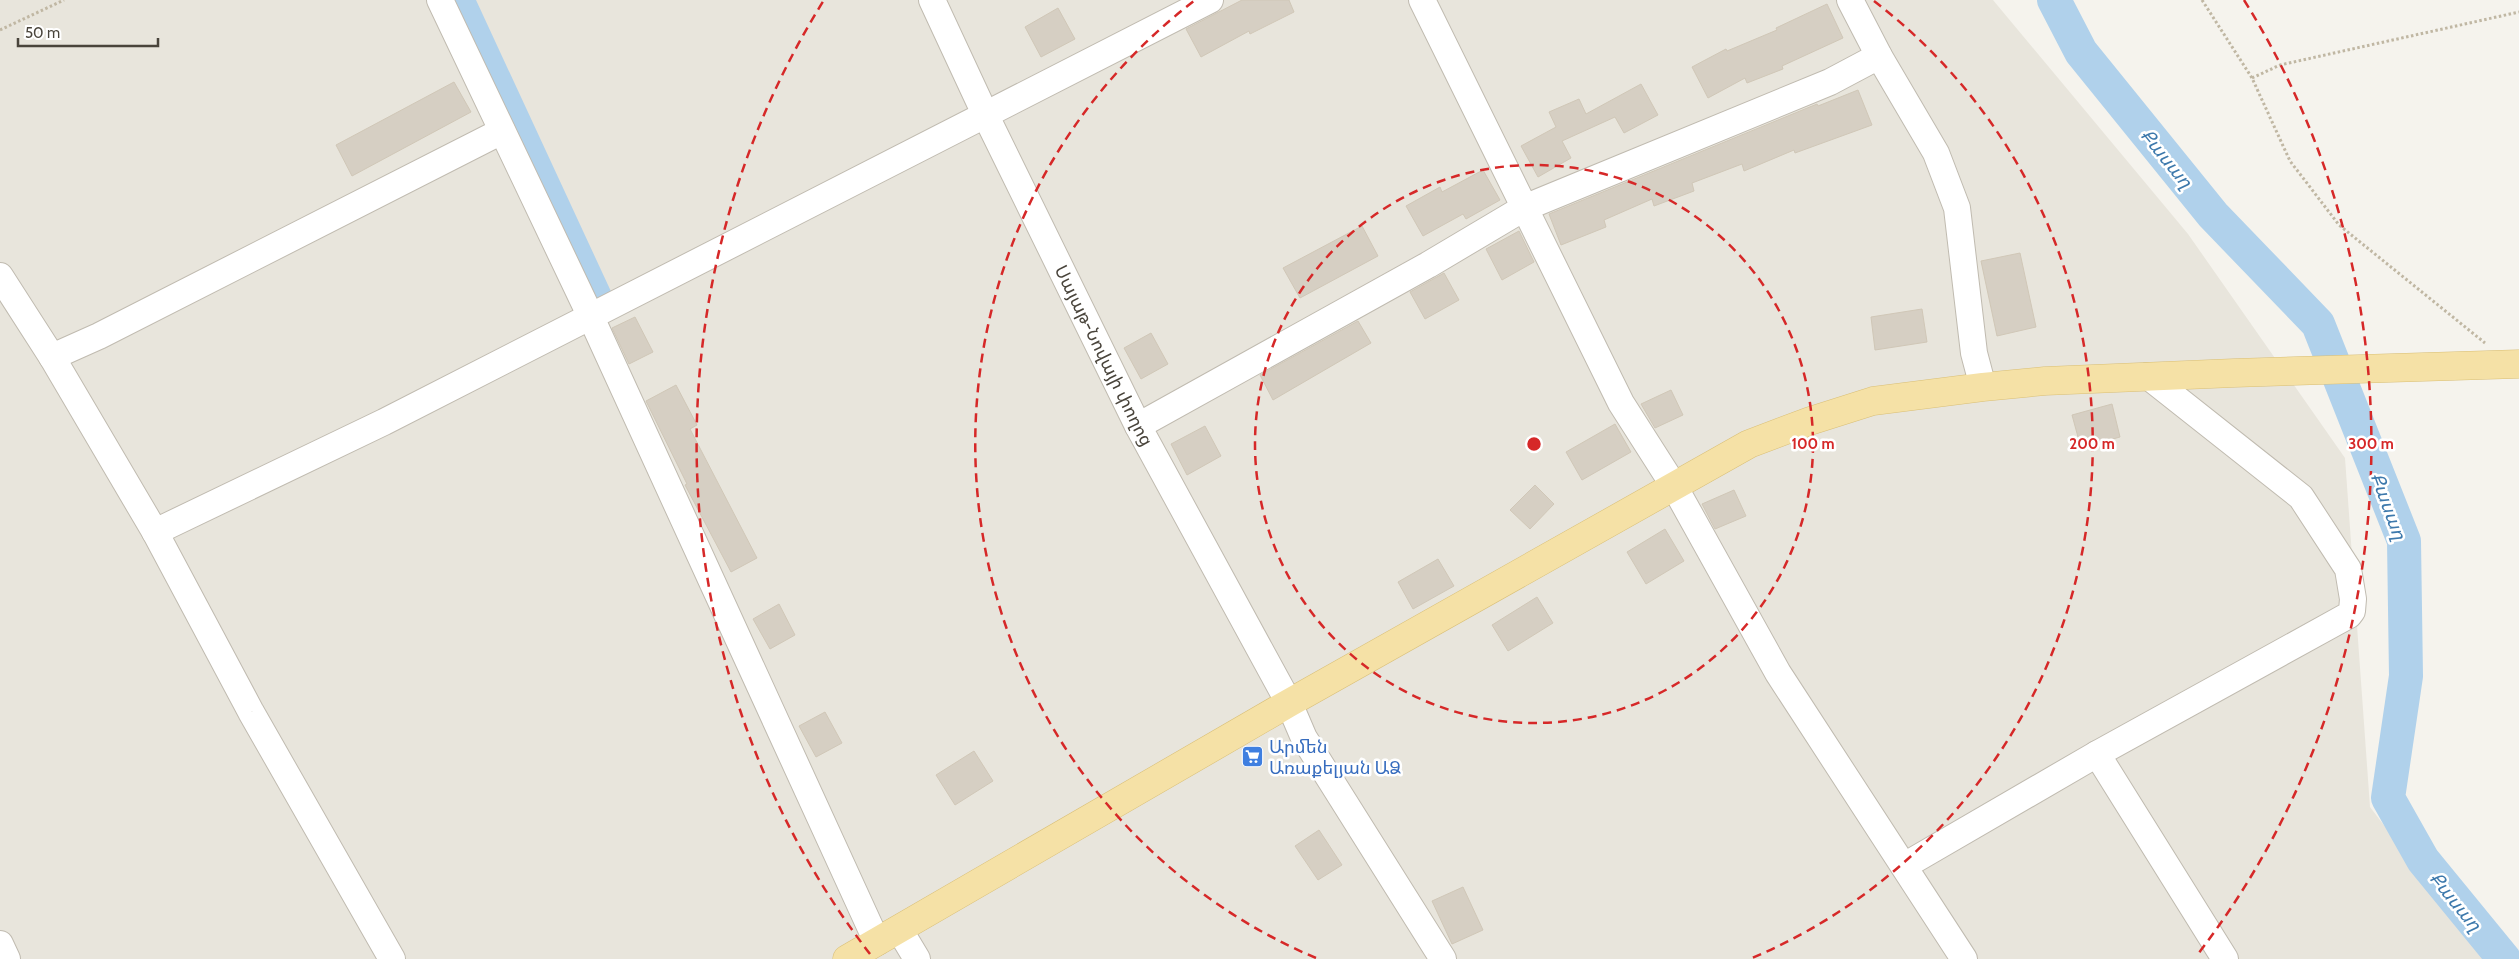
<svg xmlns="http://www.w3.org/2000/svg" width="2519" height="959" font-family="Cabin,'Noto Sans Armenian',sans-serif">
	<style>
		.residential { fill: #e8e5dc }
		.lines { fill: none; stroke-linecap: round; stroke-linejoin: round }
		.canal { stroke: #b0d1eb; stroke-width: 20 }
		.river { stroke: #b0d1eb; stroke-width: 34 }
		.building { fill: #d6cfc3; stroke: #d0c7b7 }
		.minor-casing { stroke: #c0bbb0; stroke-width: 28 }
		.major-casing { stroke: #d9bf76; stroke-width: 29 }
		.path { stroke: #c0b7a3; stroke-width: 3; stroke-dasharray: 2.5 2.5; stroke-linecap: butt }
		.minor { stroke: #fff; stroke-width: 26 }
		.major { stroke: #f5e1a6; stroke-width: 28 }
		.ring { fill: none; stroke: #d62828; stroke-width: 2.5; stroke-dasharray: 9 6 }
		.labels { text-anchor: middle; stroke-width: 5; stroke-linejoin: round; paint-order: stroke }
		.street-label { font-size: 18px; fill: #49443b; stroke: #fff }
		.shop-label { font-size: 18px; fill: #366cbe; stroke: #fff; text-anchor: start }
		.water-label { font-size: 19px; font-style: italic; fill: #3d79ac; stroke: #fff }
		.centre { fill: #d62828; stroke: #fff; stroke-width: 2.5 }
		.ring-label { font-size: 15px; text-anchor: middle; font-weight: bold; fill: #d62828; stroke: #fff; stroke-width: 5; stroke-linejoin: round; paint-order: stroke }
	</style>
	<rect width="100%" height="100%" fill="#f5f3ed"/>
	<path class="residential" d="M 0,0 L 1993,0 L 2188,234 L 2345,458 L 2370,807 L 2486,959 L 0,959 Z"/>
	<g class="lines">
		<path class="canal" d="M 465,0 L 603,298"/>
		<path class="river" d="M 2054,0 L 2081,52 L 2213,215 L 2318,324 L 2404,541 L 2406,676 L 2388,798 L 2423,860 L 2504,959"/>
	</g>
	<path class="building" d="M 1242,0 L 1289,0 L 1294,12 L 1250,34 L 1249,31 L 1201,57 L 1186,29 Z
		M 1827,4 L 1843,38 L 1782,66 L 1783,69 L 1747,83 L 1745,78 L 1708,98 L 1692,67 L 1726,49 L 1727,51 L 1777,30 L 1776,28 Z
		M 1058,8 L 1075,39 L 1041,57 L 1025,27 Z
		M 454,82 L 471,112 L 352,176 L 336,145 Z
		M 1641,84 L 1658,115 L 1624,133 L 1615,117 L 1562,141 L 1571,158 L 1538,177 L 1521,146 L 1556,127 L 1549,112 L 1579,99 L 1586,114 Z
		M 1858,90 L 1872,125 L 1795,153 L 1794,150 L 1744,171 L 1742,164 L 1692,183 L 1694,191 L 1654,206 L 1652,199 L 1604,220 L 1606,227 L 1561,245 L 1549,214 L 1817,104 L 1818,106 Z
		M 1483,170 L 1500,200 L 1466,219 L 1463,214 L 1423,236 L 1406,206 L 1440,187 L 1442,192 Z
		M 1362,226 L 1378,256 L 1300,298 L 1283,268 Z
		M 1519,231 L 1534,262 L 1502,280 L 1486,249 Z
		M 2020,253 L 2036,327 L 1997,336 L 1981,261 Z
		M 1444,273 L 1459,300 L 1425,319 L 1410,292 Z
		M 1922,309 L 1927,342 L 1875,350 L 1871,317 Z
		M 635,317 L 653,352 L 629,364 L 612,328 Z
		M 1358,321 L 1371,343 L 1273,400 L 1260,375 Z
		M 1151,333 L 1168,364 L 1141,379 L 1124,348 Z
		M 676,385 L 697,425 L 690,429 L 757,558 L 731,572 L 685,485 L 687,484 L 646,401 Z
		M 1671,390 L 1683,415 L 1655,428 L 1641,404 Z
		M 2112,404 L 2120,437 L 2081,448 L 2072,415 Z
		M 1615,424 L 1631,452 L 1582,480 L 1566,452 Z
		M 1205,426 L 1221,456 L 1187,475 L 1171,444 Z
		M 1535,485 L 1554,504 L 1530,529 L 1510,510 Z
		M 1734,490 L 1746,516 L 1715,529 L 1702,504 Z
		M 1665,529 L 1684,561 L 1646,584 L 1627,552 Z
		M 1438,559 L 1454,586 L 1413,609 L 1398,582 Z
		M 1537,597 L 1553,623 L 1508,651 L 1492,625 Z
		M 779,604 L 795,635 L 770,649 L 753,619 Z
		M 825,712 L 842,743 L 816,757 L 799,726 Z
		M 974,751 L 993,781 L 955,805 L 936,775 Z
		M 1319,830 L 1342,865 L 1318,880 L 1295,846 Z
		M 1463,887 L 1483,930 L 1452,944 L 1432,901 Z"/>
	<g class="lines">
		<defs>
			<g id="minor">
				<path d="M 440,0 L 590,315 L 877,942"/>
				<path id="s1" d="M 932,0 L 985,114 L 1138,426 L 1289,703 L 1304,738 L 1443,959"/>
				<path d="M 1422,0 L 1621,403 L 1674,486 L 1778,673 L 1964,959"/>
				<path d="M 1850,0 L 1879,56 L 1936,153 L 1957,208 L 1974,353 L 1983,387"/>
				<path d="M 0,276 L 52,357 L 155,532 L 251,712 L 392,959"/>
				<path d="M 52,357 L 99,336 L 502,131"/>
				<path d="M 1138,426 L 1428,265 L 1524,208 L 1830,82 L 1879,56"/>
				<path d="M 155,532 L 384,422 L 1210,0"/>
				<path d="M 2097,754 L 2225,959"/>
				<path d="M 1904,866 L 2097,754 L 2349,615 L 2352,611 L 2353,599 L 2348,569 L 2301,497 L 2148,376"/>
				<path d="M 899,929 L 917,959"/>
				<path d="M 0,944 L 7,959"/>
			</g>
			<path id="major" d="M 847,959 L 1289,703 L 1749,444 L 1810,421 L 1873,401 L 1983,387 L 2045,381 L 2234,373 L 2519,364"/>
		</defs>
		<use href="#minor" class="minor-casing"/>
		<use href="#major" class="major-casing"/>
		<path class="path" d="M 2202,0 L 2252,78 L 2290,161 L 2339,225 L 2485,343
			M 0,30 L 64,0
			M 2252,78 L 2280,65 L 2519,12"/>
		<use href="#minor" class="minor"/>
		<use href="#major" class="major"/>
	</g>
	<g class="ring">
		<circle cx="1534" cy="444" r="279"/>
		<path d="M1316 958A558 558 0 0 1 1194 1M1874 1A558 558 0 0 1 1752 958"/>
		<path d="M870 954A837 837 0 0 1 824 0M2244 0A837 837 0 0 1 2198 954"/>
	</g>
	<defs>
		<symbol id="supermarket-square" viewBox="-11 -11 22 22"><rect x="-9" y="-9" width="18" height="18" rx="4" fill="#3f7fe0" stroke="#fff"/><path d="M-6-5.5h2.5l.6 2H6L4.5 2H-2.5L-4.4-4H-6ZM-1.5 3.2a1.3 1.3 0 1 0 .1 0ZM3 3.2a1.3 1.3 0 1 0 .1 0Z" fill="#fff"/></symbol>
	</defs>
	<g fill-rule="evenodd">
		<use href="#supermarket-square" x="1240" y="744" width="25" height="25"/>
	</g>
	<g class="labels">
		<g class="street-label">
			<text dy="6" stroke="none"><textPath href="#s1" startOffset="395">Սայաթ-Նովայի փողոց</textPath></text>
		</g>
		<g class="shop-label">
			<text x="1269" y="753">Արմեն<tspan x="1269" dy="21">Առաքելյան ԱՁ</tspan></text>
		</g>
		<g class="water-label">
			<text transform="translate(2167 158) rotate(51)" y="7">Քասաղ</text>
			<text transform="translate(2389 506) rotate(70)" y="7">Քասաղ</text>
			<text transform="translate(2456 901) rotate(51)" y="7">Քասաղ</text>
		</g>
	</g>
	<circle cx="1534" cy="444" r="8" class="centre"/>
	<g class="ring-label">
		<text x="1813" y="449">100 m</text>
		<text x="2092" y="449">200 m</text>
		<text x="2371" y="449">300 m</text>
	</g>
	<path d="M18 38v8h140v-8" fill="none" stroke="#49443b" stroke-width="2.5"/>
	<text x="25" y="38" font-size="15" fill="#49443b" stroke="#ffffff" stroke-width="4" paint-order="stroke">50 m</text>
</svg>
